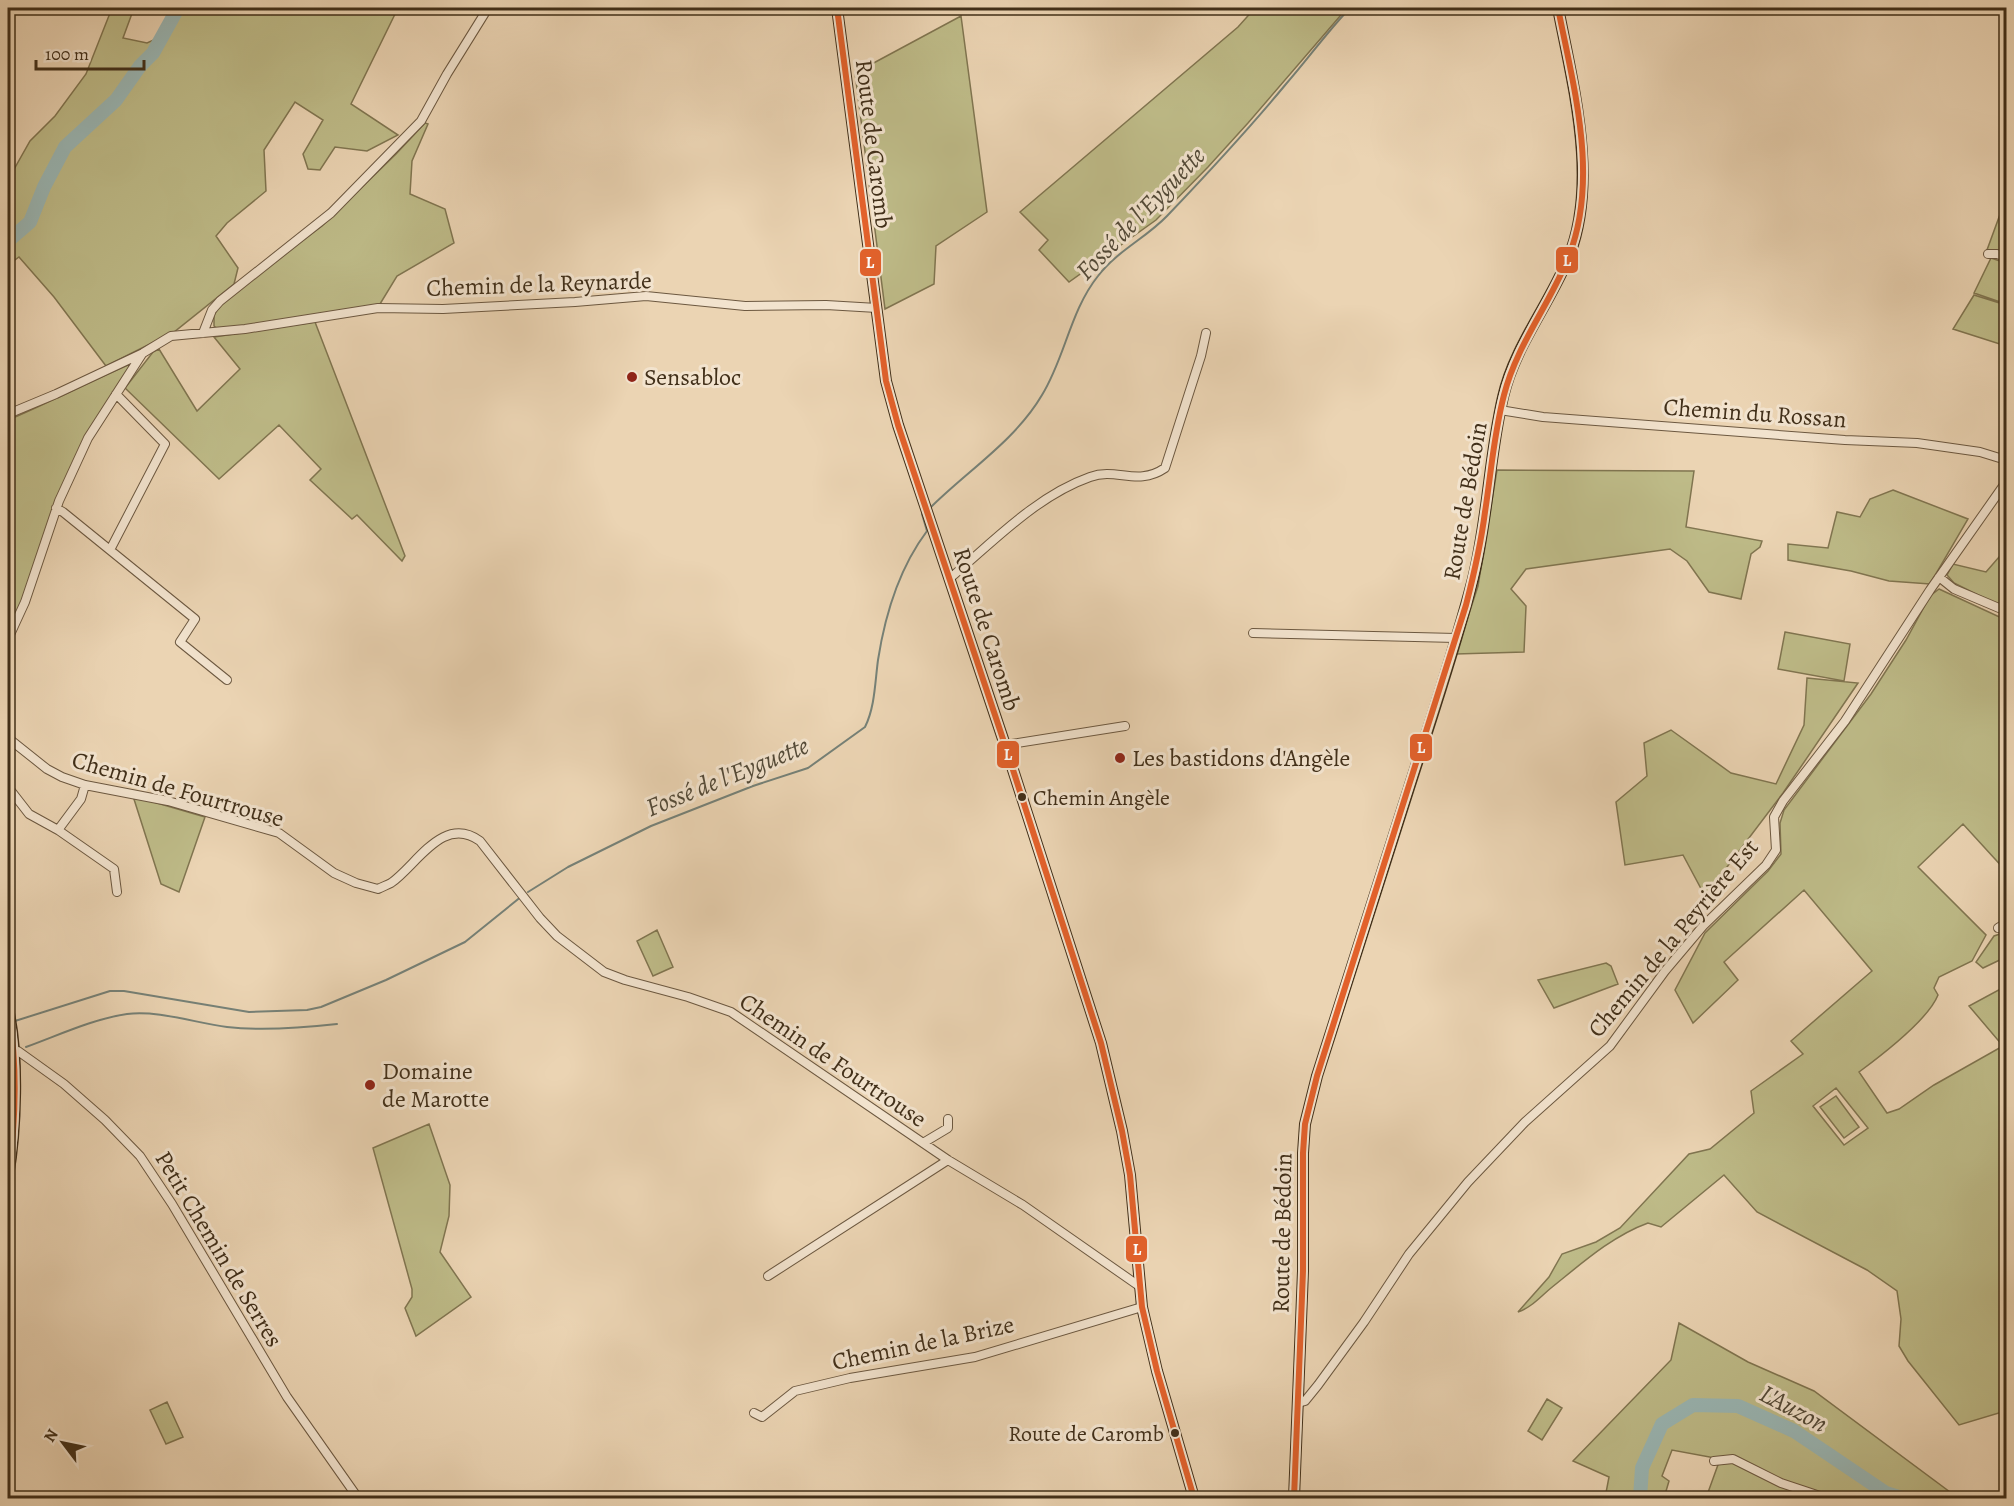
<svg xmlns="http://www.w3.org/2000/svg" width="2014" height="1506" font-family="Alegreya,serif">
	<style>
		.green { fill: #bebb88; stroke: #807550; stroke-width: 1.5; fill-rule: evenodd }
		.lines { fill: none; stroke-linecap: round; stroke-linejoin: round }
		.stream { stroke: #768177; stroke-width: 2 }
		.river { stroke: #9ab7b5; stroke-width: 14 }
		.minor-casing { stroke: #6c5840; stroke-width: 10 }
		.major-casing { stroke: #412f19; stroke-width: 12 }
		.minor { stroke: #f2e3ce; stroke-width: 8 }
		.major { stroke: #ebd4b3; stroke-width: 9 }
		.bus-1-casing { stroke: #f2e3ce; stroke-width: 10 }
		.bus-1 { stroke: #e2612b; stroke-width: 6 }
		.poi-dot { fill: #8f2418; stroke: #f2e3ce; stroke-width: 2 }
		.bus-dot { fill: #412f19; stroke: #f2e3ce; stroke-width: 2 }
		.labels { text-anchor: middle; stroke-width: 6; stroke-linejoin: round; paint-order: stroke }
		.bus-label { font-size: 22px; fill: #412f19; stroke: #f2e3ce; text-anchor: start }
		.street-label { font-size: 24px; fill: #412f19; stroke: #f2e3ce }
		.poi-label { font-size: 24px; fill: #412f19; stroke: #f2e3ce; text-anchor: start }
		.water-label { font-size: 26px; font-style: italic; fill: #534a38; stroke: #f2e3ce }
		.line-badge { stroke: #f2e3ce; stroke-width: 2 }
		.badge-label { font-size: 16px; text-anchor: middle; font-weight: bold; fill: #fff }
	</style>
	<rect width="100%" height="100%" fill="#ebd4b3"/>
	<filter id="stains"><feTurbulence type="fractalNoise" baseFrequency=".00333" numOctaves="4"/><feColorMatrix values="0 0 0 0 .2 0 0 0 0 .09 0 0 0 0 .02 0 0 0 .5 -.17"/></filter>
	<radialGradient id="worn" r=".72"><stop offset=".6" stop-color="#630" stop-opacity="0"/><stop offset="1" stop-color="#630" stop-opacity=".3"/></radialGradient>
	<path class="green" d="M 112,8 L 134,8 L 123,38 L 147,43 L 156,39 L 171,8 L 398,8 L 351,104 L 398,135 L 367,151 L 335,147 L 320,170 L 308,169 L 303,154 L 323,120 L 295,102 L 264,150 L 266,191 L 227,223 L 216,236 L 238,268 L 234,284 L 174,332 L 106,366 L 54,297 L 19,257 L 8,265 L 8,180 L 30,141 L 55,116 L 86,74 Z
		M 1255,8 L 1347,8 L 1248,123 L 1208,167 L 1156,220 L 1069,282 L 1039,250 L 1048,240 L 1020,212 L 1238,27 Z
		M 961,16 L 987,212 L 936,246 L 934,284 L 885,309 L 855,73 Z
		M 425,123 L 428,124 L 412,161 L 410,194 L 445,209 L 454,243 L 397,276 L 380,304 L 219,330 L 214,326 L 214,315 L 221,304 L 252,278 L 322,226 L 396,154 Z
		M 2006,198 L 2006,253 L 1987,250 Z
		M 1991,258 L 2006,263 L 2006,304 L 1974,293 Z
		M 1974,295 L 2006,305 L 2006,346 L 1953,329 Z
		M 315,322 L 405,556 L 402,561 L 357,515 L 352,519 L 310,480 L 321,469 L 279,425 L 219,479 L 125,388 L 153,352 L 159,349 L 197,411 L 240,369 L 214,337 Z
		M 135,362 L 90,428 L 24,600 L 8,633 L 8,420 C 51,402 92,380 135,362 Z
		M 1497,470 L 1694,471 L 1686,527 L 1762,541 L 1760,547 L 1751,554 L 1741,599 L 1709,592 L 1687,561 L 1670,549 L 1526,569 L 1511,589 L 1526,606 L 1524,652 L 1456,654 L 1478,586 Z
		M 1893,490 L 1968,519 L 1930,584 L 1889,581 L 1851,571 L 1788,560 L 1788,544 L 1828,548 L 1837,512 L 1860,517 L 1870,499 Z
		M 2006,549 L 2006,609 L 1954,583 L 1947,575 L 1953,564 L 1986,572 Z
		M 1939,589 L 2006,620 L 2006,871 L 1963,824 L 1918,867 L 1986,935 L 1972,961 L 1939,977 L 1934,988 L 1938,995 C 1928,1020 1882,1055 1859,1072 L 1887,1113 L 1899,1109 L 1934,1085 L 2003,1046 L 1969,1006 L 2006,986 L 2006,1413 L 2002,1412 L 1959,1425 L 1908,1361 L 1899,1346 L 1901,1319 L 1897,1291 L 1867,1270 L 1757,1212 L 1724,1175 L 1661,1227 L 1648,1223 C 1612,1236 1581,1264 1551,1288 C 1540,1297 1532,1307 1518,1312 L 1549,1277 L 1562,1254 L 1596,1242 L 1620,1228 L 1689,1154 L 1710,1149 L 1754,1113 L 1751,1091 L 1803,1054 L 1791,1041 L 1872,971 L 1804,890 L 1724,962 L 1738,980 L 1693,1023 L 1675,990 L 1705,933 L 1768,871 L 1781,854 L 1780,823 L 1784,810 L 1871,694 L 1906,640 L 1930,596 ZM 1836,1088 L 1868,1128 L 1844,1145 L 1813,1106 Z
		M 1785,632 L 1850,644 L 1844,681 L 1778,669 Z
		M 1807,678 L 1858,683 L 1783,793 L 1705,896 L 1683,855 L 1625,865 L 1616,802 L 1647,776 L 1644,743 L 1671,730 L 1731,773 L 1776,784 L 1804,725 Z
		M 133,796 L 205,817 L 179,892 L 161,884 Z
		M 657,930 L 673,967 L 653,976 L 637,941 Z
		M 2006,932 L 2006,957 L 1983,968 L 1976,962 L 1994,936 Z
		M 1606,963 L 1611,966 L 1618,984 L 1554,1008 L 1538,980 Z
		M 1836,1096 L 1859,1127 L 1844,1138 L 1820,1107 Z
		M 429,1124 L 450,1185 L 449,1216 L 440,1252 L 471,1297 L 416,1336 L 405,1308 L 412,1297 L 412,1289 L 373,1148 Z
		M 1679,1323 L 1748,1362 L 1814,1391 L 1958,1498 L 1834,1498 L 1782,1480 L 1734,1456 L 1715,1458 L 1672,1450 L 1662,1476 L 1669,1481 L 1664,1498 L 1605,1498 L 1609,1477 L 1573,1461 L 1671,1360 Z
		M 1547,1399 L 1562,1408 L 1542,1440 L 1528,1431 Z
		M 167,1402 L 183,1437 L 166,1444 L 150,1410 Z
		M 1732,1461 L 1820,1498 L 1706,1498 L 1719,1462 Z"/>
	<g class="lines">
		<path class="stream" d="M 1391,8 L 1395,12 L 1400,8
			M 930,508 C 967,471 1015,441 1042,395 C 1065,358 1070,311 1098,276 C 1117,251 1146,238 1167,216 C 1208,173 1248,130 1286,84 C 1308,59 1327,32 1350,8
			M 528,892 L 568,867 L 651,826 L 753,786 L 808,768 L 865,727 C 875,707 875,682 878,660 C 885,615 900,567 927,531 L 922,514 L 924,514
			M 15,1021 L 110,991 L 124,991 L 249,1012 L 307,1010 L 321,1007 L 386,980 L 465,942 L 522,896
			M 26,1047 C 59,1035 93,1019 127,1014 C 158,1010 196,1023 227,1027 C 264,1031 301,1028 337,1024"/>
		<path class="river" d="M 8,241 L 30,222 L 44,187 L 65,147 L 116,100 L 140,66 L 153,53 L 178,8
			M 1640,1498 L 1642,1468 L 1662,1424 L 1693,1405 L 1738,1406 L 1794,1431 L 1886,1493 L 1902,1498"/>
		<defs>
			<path id="minor" d="M 1988,254 L 1997,254 L 2006,257
				M 203,333 L 212,310 L 220,301 L 331,213 L 421,121 L 447,74 L 488,8
				M 1500,410 L 1543,417 L 1845,440 L 1917,443 L 1980,452 L 2006,460
				M 8,414 L 56,394 L 143,353 L 171,336 L 245,329 L 378,308 L 443,309 L 575,302 L 646,296 L 745,306 L 826,305 L 877,308
				M 56,508 L 63,512 L 195,619 L 180,642 L 227,680
				M 110,550 L 165,444 L 116,394
				M 1939,577 L 1954,589 L 2006,611
				M 949,579 C 992,543 1036,496 1090,477 C 1117,467 1137,487 1165,468 L 1201,356 L 1206,333
				M 1253,633 L 1456,638
				M 8,639 L 25,602 L 59,501 L 88,438 L 142,354
				M 8,738 L 47,769 L 62,777 L 85,785 L 168,801 L 279,833 L 334,873 L 356,883 L 378,889 C 382,887 387,885 391,883 C 417,865 443,814 480,841 L 540,918 L 557,936 L 604,972 L 625,980 L 688,997 L 731,1012 L 948,1160 L 1023,1205 L 1139,1286
				M 1005,745 L 1125,726
				M 8,787 L 29,814 L 58,830 L 81,799 L 85,785
				M 58,830 L 114,869 L 117,892
				M 1998,928 L 2006,923
				M 14,1051 L 18,1051 L 64,1084 L 105,1120 L 140,1156 L 172,1204 L 287,1397 L 358,1498
				M 923,1143 L 948,1128 L 948,1119
				M 768,1276 L 948,1160
				M 1298,1403 L 1305,1401 L 1318,1385 L 1364,1322 L 1409,1254 L 1468,1182 L 1525,1122 L 1610,1046 L 1665,971 L 1703,926 L 1766,865 L 1776,850 L 1774,817 L 1783,801 L 1845,721 L 1930,590 L 2006,482
				M 754,1413 L 762,1417 L 795,1391 L 850,1378 L 975,1357 L 1142,1307
				M 1714,1461 L 1733,1459 L 1781,1483 L 1826,1498"/>
			<path id="major" d="M 837,8 L 886,381 L 898,425 L 1005,745 L 1101,1043 L 1122,1131 L 1130,1175 L 1142,1307 L 1157,1371 L 1194,1498
				M 8,1009 C 19,1055 16,1131 8,1177
				M 1294,1498 L 1303,1271 L 1303,1153 L 1305,1124 L 1317,1076 C 1348,980 1379,884 1409,788 C 1431,719 1455,649 1473,579 C 1488,519 1489,457 1503,397 C 1514,348 1548,306 1567,261 C 1600,185 1573,86 1558,8"/>
		</defs>
		<use href="#minor" class="minor-casing"/>
		<use href="#major" class="major-casing"/>
		<use href="#minor" class="minor"/>
		<use href="#major" class="major"/>
		<defs>
			<path id="bus-1" d="M 837,8 L 886,381 L 898,425 L 1005,745 L 1101,1043 L 1122,1131 L 1130,1175 L 1142,1307 L 1157,1371 L 1194,1498
				M 8,1009 C 18,1065 16,1121 8,1177
				M 1294,1498 L 1303,1271 L 1303,1153 L 1305,1124 L 1317,1076 L 1466,605 C 1474,574 1481,543 1485,512 C 1491,473 1494,433 1504,395 C 1516,347 1547,308 1566,263 C 1601,183 1574,90 1558,8"/>
		</defs>
		<use href="#bus-1" class="bus-1-casing"/>
		<use href="#bus-1" class="bus-1"/>
	</g>
	<g class="poi-dot">
		<circle cx="632" cy="377" r="6"/>
		<circle cx="1120" cy="758" r="6"/>
		<circle cx="370" cy="1085" r="6"/>
	</g>
	<g class="bus-dot">
		<circle cx="1022" cy="797" r="5"/>
		<circle cx="1175" cy="1433" r="5"/>
	</g>
	<g class="labels">
		<g class="bus-label">
			<text x="1033" y="805">Chemin Angèle</text>
			<text x="1164" y="1441" text-anchor="end">Route de Caromb</text>
		</g>
		<g class="street-label">
			<text transform="translate(874 144) rotate(83)" y="8">Route de Caromb</text>
			<text transform="translate(539 284) rotate(-2)" y="8">Chemin de la Reynarde</text>
			<text transform="translate(1755 413) rotate(4)" y="8">Chemin du Rossan</text>
			<text transform="translate(1465 501) rotate(-80)" y="8">Route de Bédoin</text>
			<text transform="translate(987 629) rotate(72)" y="8">Route de Caromb</text>
			<text transform="translate(178 789) rotate(16)" y="8">Chemin de Fourtrouse</text>
			<text transform="translate(1673 938) rotate(-50)" y="8">Chemin de la Peyrière Est</text>
			<text transform="translate(833 1060) rotate(34)" y="8">Chemin de Fourtrouse</text>
			<text transform="translate(1282 1233) rotate(-89)" y="8">Route de Bédoin</text>
			<text transform="translate(219 1249) rotate(59)" y="8">Petit Chemin de Serres</text>
			<text transform="translate(923 1343) rotate(-12)" y="8">Chemin de la Brize</text>
		</g>
		<g class="poi-label">
			<text x="644" y="385">Sensabloc</text>
			<text x="1132" y="766">Les bastidons d'Angèle</text>
			<text x="382" y="1079">Domaine<tspan x="382" dy="28">de Marotte</tspan></text>
		</g>
		<g class="water-label">
			<text transform="translate(1140 213) rotate(-46)" y="9">Fossé de l'Eyguette</text>
			<text transform="translate(727 776) rotate(-22)" y="9">Fossé de l'Eyguette</text>
			<text transform="translate(1794 1408) rotate(28)" y="9">L'Auzon</text>
		</g>
	</g>
	<g class="line-badge">
		<rect x="1555" y="246" width="24" height="28" rx="6" fill="#e2612b"/>
		<rect x="859" y="248" width="23" height="29" rx="6" fill="#e2612b"/>
		<rect x="1409" y="733" width="24" height="29" rx="6" fill="#e2612b"/>
		<rect x="996" y="740" width="24" height="29" rx="6" fill="#e2612b"/>
		<rect x="1125" y="1235" width="23" height="28" rx="6" fill="#e2612b"/>
	</g>
	<g class="badge-label">
		<text x="1567" y="266">L</text>
		<text x="870" y="268">L</text>
		<text x="1421" y="753">L</text>
		<text x="1008" y="760">L</text>
		<text x="1137" y="1255">L</text>
	</g>
	<rect width="2014" height="1506" fill="none" stroke="#ebd4b3" stroke-width="30"/>
	<rect x="9" y="9" width="1996" height="1488" fill="none" stroke="#412f19" stroke-width="3"/>
	<rect x="15" y="15" width="1984" height="1476" fill="none" stroke="#412f19" stroke-width="1.5"/>
	<g transform="translate(63 1443) rotate(302)" stroke="#f2e3ce" stroke-width="4.5" paint-order="stroke">
	<path d="M0-4.5L10 22L0 15L-10 22Z" fill="#412f19"/>
	<text y="-9" font-size="16" font-weight="bold" text-anchor="middle" fill="#412f19">N</text>
	</g>
	<path d="M36 60v9h108v-9" fill="none" stroke="#412f19" stroke-width="3"/>
	<text x="45" y="60" font-size="18" fill="#412f19" stroke="#f2e3ce" stroke-width="4.5" paint-order="stroke">100 m</text>
	<rect width="100%" height="100%" filter="url(#stains)"/>
	<rect width="100%" height="100%" fill="url(#worn)"/>
</svg>
